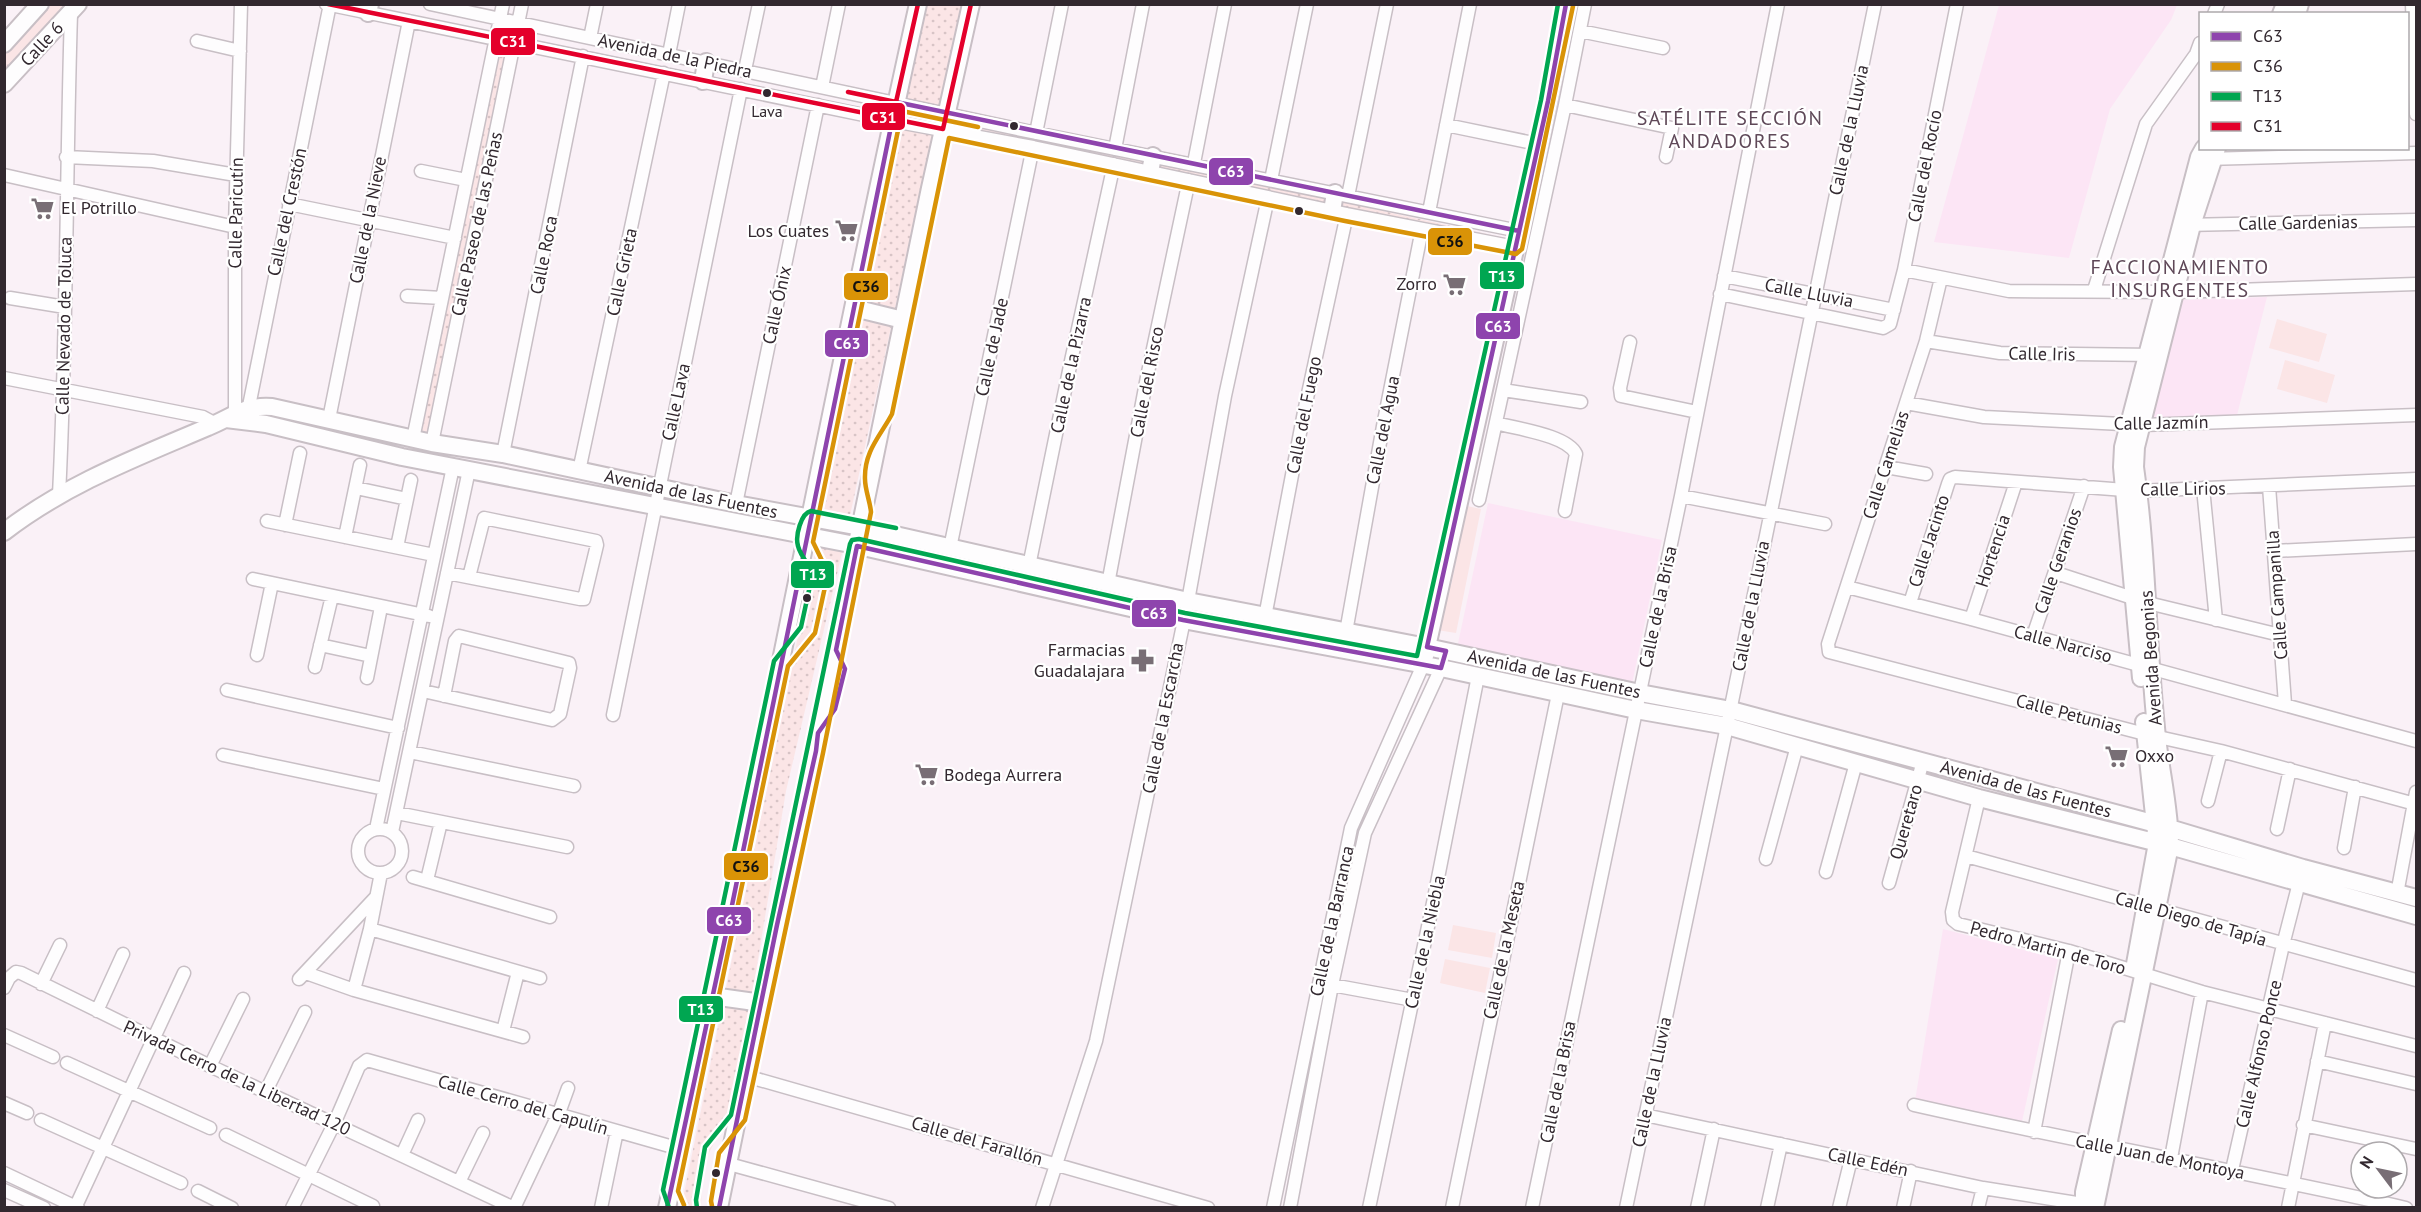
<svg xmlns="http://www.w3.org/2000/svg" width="2421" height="1212" font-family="'PT Sans',sans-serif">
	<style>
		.built { fill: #fce5f5 }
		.grass { fill: url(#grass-tufts) }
		.park { fill: url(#park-dots) }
		.pitch { fill: #fbe5e6 }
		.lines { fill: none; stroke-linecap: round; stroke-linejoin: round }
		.street-casing { stroke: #c8bfc5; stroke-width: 15 }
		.secondary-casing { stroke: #c8bfc5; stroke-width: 20 }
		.street { stroke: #fefdfe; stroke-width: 12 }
		.secondary { stroke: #fefdfe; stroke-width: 16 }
		.bus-1-casing { stroke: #fff; stroke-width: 9 }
		.bus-2-casing { stroke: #fff; stroke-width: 9 }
		.bus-3-casing { stroke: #fff; stroke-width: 9 }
		.bus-4-casing { stroke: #fff; stroke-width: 9 }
		.bus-1 { stroke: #8e44ad; stroke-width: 4.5 }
		.bus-2 { stroke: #d99307; stroke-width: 4.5 }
		.bus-3 { stroke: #00a651; stroke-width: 4.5 }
		.bus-4 { stroke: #e4002b; stroke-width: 4.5 }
		.bus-dot { fill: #32282f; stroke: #fff; stroke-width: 2 }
		.labels { text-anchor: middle; stroke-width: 4.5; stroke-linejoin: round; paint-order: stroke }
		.bus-label { font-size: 16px; fill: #32282f; stroke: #fff }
		.street-label { font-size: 18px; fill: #32282f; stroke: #fff }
		.poi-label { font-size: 18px; fill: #32282f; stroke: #fff; text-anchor: start }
		.neighbourhood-label { font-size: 20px; letter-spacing: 1.5px; fill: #5f4858; stroke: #fff }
		.line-badge { stroke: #fff; stroke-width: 2 }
		.badge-label { font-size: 16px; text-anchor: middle; font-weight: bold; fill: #fff }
		.pale-badge-label { font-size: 16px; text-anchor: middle; font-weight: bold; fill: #111 }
	</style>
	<defs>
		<pattern id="grass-tufts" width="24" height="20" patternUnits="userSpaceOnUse" patternTransform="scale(1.5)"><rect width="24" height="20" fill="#fbe5e6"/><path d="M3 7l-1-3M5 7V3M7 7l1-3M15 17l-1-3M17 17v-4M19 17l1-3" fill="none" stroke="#d8c4c6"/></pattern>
		<pattern id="park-dots" width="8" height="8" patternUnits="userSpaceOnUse" patternTransform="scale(1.5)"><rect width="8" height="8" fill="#fbe5e6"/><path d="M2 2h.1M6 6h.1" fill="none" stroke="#d8c4c6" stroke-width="1.8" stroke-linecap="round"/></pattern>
	</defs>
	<rect width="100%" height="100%" fill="#faf1f7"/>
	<path class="built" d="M 1999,5 L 2177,5 L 2171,20 L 2110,109 L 2069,258 L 1934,242 Z
		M 2267,297 L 2237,415 L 2149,419 L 2178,300 Z
		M 1488,503 L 1662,540 L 1632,684 L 1457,648 Z
		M 1943,929 L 2058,959 L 2022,1121 L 1915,1101 Z"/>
	<path class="grass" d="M 49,5 L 69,5 L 5,75 L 5,54 Z"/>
	<path class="park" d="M 925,5 L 961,5 L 841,557 L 786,791 L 750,1007 L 726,1119 L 707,1157 L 702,1179 L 701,1207 L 681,1208 L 816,548 L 881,209 Z
		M 496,40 L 513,43 L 430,438 L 417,434 Z
		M 953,116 L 1151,159 L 1149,171 L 950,130 Z
		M 1160,164 L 1328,199 L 1326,206 L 1159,171 Z
		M 1342,202 L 1501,237 L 1501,241 L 1340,211 Z"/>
	<path class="pitch" d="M 2277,319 L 2327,334 L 2319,362 L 2269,348 Z
		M 2285,360 L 2335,375 L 2327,403 L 2277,389 Z
		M 1467,506 L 1481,509 L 1456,633 L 1437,630 L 1445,586 L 1451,586 Z
		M 1453,925 L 1496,933 L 1492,958 L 1448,950 Z
		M 1445,959 L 1490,968 L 1485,993 L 1440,983 Z"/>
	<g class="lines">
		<defs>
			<path id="street" d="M 326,4 L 893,121 L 1033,147 L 1347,214 L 1515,247
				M 430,4 L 1036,133 L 1519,231
				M 2412,4 L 2416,114
				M 2214,14 L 2218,4
				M 1580,31 L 1663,48
				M 590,38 L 597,4
				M 197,41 L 240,51
				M 669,54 L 679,4
				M 745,70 L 759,4
				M 822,87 L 839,4
				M 1565,105 L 1672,128 L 1666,157
				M 1446,125 L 1538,144
				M 1036,133 L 1062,4
				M 1115,149 L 1143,4
				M 66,157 L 153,161 L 236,175
				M 2206,159 L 2416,153
				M 1194,163 L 1225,4
				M 421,171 L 466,180
				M 4,175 L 235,227
				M 1271,180 L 1307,4
				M 1348,196 L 1387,4
				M 289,204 L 455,238
				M 1429,212 L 1470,4
				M 2185,225 L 2416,220
				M 1904,270 L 2009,291 L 2176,292 L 2416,284
				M 1724,276 L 1894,310
				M 1941,278 L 1926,341 L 1828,644 L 1829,652 L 2145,734 L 2221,751 L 2415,804
				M 2094,290 L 2146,124 L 2196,54 L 2200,43
				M 1720,294 L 1883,328 L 1890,324 L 1904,270 L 1957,4
				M 407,296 L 442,298
				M 10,298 L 65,307
				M 1926,341 L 2000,353 L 2155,355
				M 1630,342 L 1620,388 L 1621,396 L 1697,412
				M 4,378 L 203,417 L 216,424
				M 1503,390 L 1581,402
				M 1906,403 L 1984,417 L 2142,425 L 2416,415
				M 247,416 L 330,4
				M 235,419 L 235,227 L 241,4
				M 329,419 L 409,21
				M 1496,423 C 1517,429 1567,435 1576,454 L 1565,511
				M 413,439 L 503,4
				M 432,443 L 522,4
				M 503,454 L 583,56
				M 1886,467 L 1926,474
				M 579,471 L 664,73
				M 2269,486 L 2285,704
				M 356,488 L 407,499
				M 2203,488 L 2216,620
				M 59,495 C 67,335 66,174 71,13
				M 1681,496 L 1825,524
				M 1479,500 L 1565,105 L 1585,4
				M 736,504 L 818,105
				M 267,521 L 434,555
				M 285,525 L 300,453
				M 345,537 L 360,465
				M 397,547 L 411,480
				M 950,548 L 1033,147
				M 2274,551 L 2416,544
				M 1029,566 L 1071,361 L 1114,164
				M 447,573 L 580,599 L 584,599 L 597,545 L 596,541 L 484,518 L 469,577
				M 2056,573 L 2148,603 L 2280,635
				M 253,579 L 429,616
				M 1108,584 L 1147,377 L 1189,180
				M 1847,587 L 1971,619 L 2416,741
				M 1910,603 L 1948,484 L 1950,479 L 1955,477 L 2138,491 L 2416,479
				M 1265,617 L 1304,412 L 1347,214
				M 1971,619 L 2016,482
				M 1346,632 L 1383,426 L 1422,229
				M 2033,636 L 2084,486
				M 320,645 L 371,656
				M 257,655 L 272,583
				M 315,667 L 332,596
				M 367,678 L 381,607
				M 227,690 L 398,728
				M 423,691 L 552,720 L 560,714 L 570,668 L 569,663 L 459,636 L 455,641 L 444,696
				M 613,715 L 741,89
				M 410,752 L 574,786
				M 223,755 L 384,789
				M 1979,798 L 1952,912 L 1953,920 L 1958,924 L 2069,951 L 2202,992 L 2416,1046
				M 2208,801 L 2221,751
				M 397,813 L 567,847
				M358 851a22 22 0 1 1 44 0a22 22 0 1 1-44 0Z
				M 376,829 L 453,467
				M 2277,829 L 2290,769
				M 392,832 L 469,470
				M 2344,848 L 2355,787
				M 1966,856 L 2416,980
				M 1766,859 L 1797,746
				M 1826,872 L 1856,763
				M 413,877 L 550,917
				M 427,880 L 441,822
				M 1889,883 L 1923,761
				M 2397,894 L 2416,792
				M 370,929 L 540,978
				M 306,973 L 354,990 L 523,1037
				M 299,979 L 375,898
				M 41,984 L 60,945
				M 1332,985 L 1413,1000
				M 4,988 L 9,978 L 16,972 L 21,973 L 210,1066 L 514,1208
				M 354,990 L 370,929 L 381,873
				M 97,1011 L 123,954
				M 503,1031 L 518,972
				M 4,1035 L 53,1057
				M 2317,1061 L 2416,1084
				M 67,1063 L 210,1128
				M 210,1066 L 243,999
				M 746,1076 L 1208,1208
				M 266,1091 L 305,1012
				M 4,1103 L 27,1113
				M 1914,1105 C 2077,1142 2242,1171 2406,1208
				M 1645,1115 L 1983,1188 L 2083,1204 L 2090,1208
				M 41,1120 L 181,1183
				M 2303,1125 L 2416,1149
				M 2034,1132 L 2069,951
				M 226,1135 L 373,1206
				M 402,1155 L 418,1120
				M 2171,1158 L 2202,992
				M 729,1164 L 889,1208
				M 2232,1170 L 2283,945 L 2301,875
				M 4,1173 L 78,1208
				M 459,1182 L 483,1133
				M 4,1190 L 44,1208
				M 198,1191 L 232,1208
				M 75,1208 L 184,973
				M 292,1208 L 334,1124 L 359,1066 L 367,1060 L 680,1149
				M 514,1208 L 559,1113 L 568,1088
				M 601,1208 L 617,1131
				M 1042,1208 L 1096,1041 L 1188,601 L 1225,396 L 1268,198
				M 1273,1208 L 1351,828 L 1423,665
				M 1290,1208 L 1332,985 L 1365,833 L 1441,668
				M 1369,1208 L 1434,898 L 1478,676
				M 1452,1208 L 1558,694
				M 1532,1208 L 1681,496 L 1778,4
				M 1626,1208 L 1727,726 L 1875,4
				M 1697,1208 L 1714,1129
				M 1767,1208 L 1781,1144
				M 1839,1208 L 1851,1159
				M 1903,1208 L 1911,1171
				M 1978,1208 L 1983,1188
				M 2288,1208 L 2325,1023"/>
			<path id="secondary" d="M 368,13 L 370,4
				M 2281,14 L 2285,4
				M 2297,14 L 2300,4
				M 4,44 L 40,4
				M 703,81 L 706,62
				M 4,84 L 78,4
				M 1150,172 L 1153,156
				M 1332,211 L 1335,193
				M 854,308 L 903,320
				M 226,419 L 266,424 L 402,457 L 850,544 L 1183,620 L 1441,668 L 1636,710 L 1727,726 L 1979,798 L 2170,846 L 2416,916
				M 4,532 C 66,484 138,457 208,427 C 233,417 243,405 272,407 L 432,443 L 503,454 L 736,504 L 860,527 L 1188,601 L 1427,647 L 1640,693 L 1731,710 L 2156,824 L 2303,868 L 2416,898
				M 1425,656 L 1548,101 L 1566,4
				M 2141,678 L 2122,467 L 2123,447 L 2199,157 L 2204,148
				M 2135,964 L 2157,843 L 2144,722
				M 712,996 L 762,1003
				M 667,1208 C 755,807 829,404 918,4
				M 719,1208 L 777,925 L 816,751 L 818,733 L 930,188 L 971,4
				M 2084,1208 L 2084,1192 L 2121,1030
				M 2095,1208 L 2170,846 C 2170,810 2161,774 2157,737 C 2147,648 2148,557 2135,467 L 2136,447 L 2192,225 L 2217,148"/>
		</defs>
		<use href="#street" class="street-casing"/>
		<use href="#secondary" class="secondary-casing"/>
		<use href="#street" class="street"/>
		<use href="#secondary" class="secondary"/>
		<defs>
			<path id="bus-1" d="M 667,1208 L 729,920 L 896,102 L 1519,231
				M 719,1208 L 777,925 L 816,751 L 818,733 L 835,709 L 845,669 L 836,650 L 857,546 L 1183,620 L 1441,668 L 1446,651 L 1427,647 L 1548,101 L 1566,4"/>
			<path id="bus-2" d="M 684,1205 L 678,1191 L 788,666 L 815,633 L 828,573 L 813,542 L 902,111 L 978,127
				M 712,1206 L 711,1201 L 719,1153 L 745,1120 L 823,753 L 871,512 C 870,501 865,490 865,479 C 864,451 881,435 892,414 L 949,138 L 1345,221 L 1516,254 L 1522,249 L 1573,6"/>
			<path id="bus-3" d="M 669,1208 L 663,1190 L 774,661 L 801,627 L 813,572 C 808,564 800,555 798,546 C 795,536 801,513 811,511 L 896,528
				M 697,1208 L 696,1200 L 705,1147 L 731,1115 L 850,544 L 852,540 L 859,539 L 1185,613 L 1417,656 L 1541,100 L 1558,4"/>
			<path id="bus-4" d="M 328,4 L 943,129 L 971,4
				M 848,92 L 896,102 L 918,4"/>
		</defs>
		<use href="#bus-1" class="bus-1-casing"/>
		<use href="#bus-2" class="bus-2-casing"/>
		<use href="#bus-3" class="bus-3-casing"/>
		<use href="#bus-4" class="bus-4-casing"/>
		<use href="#bus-1" class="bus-1"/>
		<use href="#bus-2" class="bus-2"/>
		<use href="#bus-3" class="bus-3"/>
		<use href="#bus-4" class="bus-4"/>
	</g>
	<defs>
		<symbol id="supermarket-bare" viewBox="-9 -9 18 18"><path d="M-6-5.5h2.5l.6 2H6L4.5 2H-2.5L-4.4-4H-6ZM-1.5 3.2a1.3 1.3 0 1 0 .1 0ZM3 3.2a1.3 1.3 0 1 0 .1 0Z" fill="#786e75" stroke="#fff" stroke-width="2.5" paint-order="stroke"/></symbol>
		<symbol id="pharmacy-bare" viewBox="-9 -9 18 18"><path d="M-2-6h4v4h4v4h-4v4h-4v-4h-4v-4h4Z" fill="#786e75" stroke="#fff" stroke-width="2.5" paint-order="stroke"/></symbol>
	</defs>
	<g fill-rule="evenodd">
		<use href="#supermarket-bare" x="26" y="192" width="33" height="33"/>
		<use href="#supermarket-bare" x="830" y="214" width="33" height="33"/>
		<use href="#supermarket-bare" x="1438" y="268" width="33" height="33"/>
		<use href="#pharmacy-bare" x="1126" y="644" width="33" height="33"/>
		<use href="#supermarket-bare" x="2100" y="740" width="33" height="33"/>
		<use href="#supermarket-bare" x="910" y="758" width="33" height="33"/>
	</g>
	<g class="bus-dot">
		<circle cx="767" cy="93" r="5"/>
		<circle cx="1014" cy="126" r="5"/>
		<circle cx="1299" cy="211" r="5"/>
		<circle cx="807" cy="598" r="5"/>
		<circle cx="716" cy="1173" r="5"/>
	</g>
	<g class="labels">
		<g class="bus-label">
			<text x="767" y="117">Lava</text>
		</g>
		<g class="street-label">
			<text transform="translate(42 44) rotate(-47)" y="6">Calle 6</text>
			<text transform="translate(675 56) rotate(12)" y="6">Avenida de la Piedra</text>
			<text transform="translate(1849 130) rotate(-78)" y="6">Calle de la Lluvia</text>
			<text transform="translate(1925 166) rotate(-79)" y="6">Calle del Rocío</text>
			<text transform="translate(287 212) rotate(-78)" y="6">Calle del Crestón</text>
			<text transform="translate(236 213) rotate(-89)" y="6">Calle Paricutín</text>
			<text transform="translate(368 220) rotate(-79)" y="6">Calle de la Nieve</text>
			<text transform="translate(2298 223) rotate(-1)" y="6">Calle Gardenias</text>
			<text transform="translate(477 224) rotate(-78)" y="6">Calle Paseo de las Peñas</text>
			<text transform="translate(544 255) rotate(-79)" y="6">Calle Roca</text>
			<text transform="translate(622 272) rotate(-78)" y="6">Calle Grieta</text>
			<text transform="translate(1809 293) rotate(11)" y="6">Calle Lluvia</text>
			<text transform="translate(777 305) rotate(-78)" y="6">Calle Ónix</text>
			<text transform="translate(64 326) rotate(-89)" y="6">Calle Nevado de Toluca</text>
			<text transform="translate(992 347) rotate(-78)" y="6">Calle de Jade</text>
			<text transform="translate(2042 354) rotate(1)" y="6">Calle Iris</text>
			<text transform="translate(1071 365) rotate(-78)" y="6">Calle de la Pizarra</text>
			<text transform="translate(1147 382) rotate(-79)" y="6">Calle del Risco</text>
			<text transform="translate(676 402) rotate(-78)" y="6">Calle Lava</text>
			<text transform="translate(1304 415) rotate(-79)" y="6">Calle del Fuego</text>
			<text transform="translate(2161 423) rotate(-1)" y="6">Calle Jazmín</text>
			<text transform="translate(1383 430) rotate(-79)" y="6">Calle del Agua</text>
			<text transform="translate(1886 465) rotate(-72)" y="6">Calle Camelias</text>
			<text transform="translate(2183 489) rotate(-1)" y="6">Calle Lirios</text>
			<text transform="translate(691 494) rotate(12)" y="6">Avenida de las Fuentes</text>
			<text transform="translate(1929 541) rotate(-72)" y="6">Calle Jacinto</text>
			<text transform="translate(1993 551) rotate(-72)" y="6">Hortencia</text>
			<text transform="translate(2058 561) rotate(-71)" y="6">Calle Geranios</text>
			<text transform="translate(2277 595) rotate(-94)" y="6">Calle Campanilla</text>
			<text transform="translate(1751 606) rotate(-79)" y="6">Calle de la Lluvia</text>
			<text transform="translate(1658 607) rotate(-78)" y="6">Calle de la Brisa</text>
			<text transform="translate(2063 644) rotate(15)" y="6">Calle Narciso</text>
			<text transform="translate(2151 658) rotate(-94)" y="6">Avenida Begonias</text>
			<text transform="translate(1554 674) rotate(12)" y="6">Avenida de las Fuentes</text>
			<text transform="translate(2069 714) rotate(15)" y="6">Calle Petunias</text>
			<text transform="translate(1163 718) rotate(-79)" y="6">Calle de la Escarcha</text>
			<text transform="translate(2026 789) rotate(15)" y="6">Avenida de las Fuentes</text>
			<text transform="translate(1906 822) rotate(-74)" y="6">Queretaro</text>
			<text transform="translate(2191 919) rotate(16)" y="6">Calle Diego de Tapía</text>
			<text transform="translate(1332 921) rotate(-78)" y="6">Calle de la Barranca</text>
			<text transform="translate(1425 942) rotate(-78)" y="6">Calle de la Niebla</text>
			<text transform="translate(2048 948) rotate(15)" y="6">Pedro Martin de Toro</text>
			<text transform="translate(1504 950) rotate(-78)" y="6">Calle de la Meseta</text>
			<text transform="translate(2259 1054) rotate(-77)" y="6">Calle Alfonso Ponce</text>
			<text transform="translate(237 1078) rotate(25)" y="6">Privada Cerro de la Libertad 120</text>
			<text transform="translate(1558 1082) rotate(-79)" y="6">Calle de la Brisa</text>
			<text transform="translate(1652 1082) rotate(-78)" y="6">Calle de la Lluvia</text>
			<text transform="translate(523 1105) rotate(16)" y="6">Calle Cerro del Capulín</text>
			<text transform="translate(977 1141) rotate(16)" y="6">Calle del Farallón</text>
			<text transform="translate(2160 1157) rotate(11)" y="6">Calle Juan de Montoya</text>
			<text transform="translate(1868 1162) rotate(12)" y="6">Calle Edén</text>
		</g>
		<g class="poi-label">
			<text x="61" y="214">El Potrillo</text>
			<text x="829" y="237" text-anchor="end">Los Cuates</text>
			<text x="1437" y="290" text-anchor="end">Zorro</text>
			<text x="1125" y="656" text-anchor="end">Farmacias<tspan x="1125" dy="21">Guadalajara</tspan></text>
			<text x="2135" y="762">Oxxo</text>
			<text x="944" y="781">Bodega Aurrera</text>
		</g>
		<g class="neighbourhood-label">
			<text x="1730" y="125">SATÉLITE SECCIÓN<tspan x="1730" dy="23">ANDADORES</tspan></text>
			<text x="2180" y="274">FACCIONAMIENTO<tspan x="2180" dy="23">INSURGENTES</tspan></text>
		</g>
	</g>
	<g class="line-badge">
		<rect x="490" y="27" width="46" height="29" rx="6" fill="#e4002b"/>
		<rect x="861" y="102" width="45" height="29" rx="6" fill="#e4002b"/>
		<rect x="1208" y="157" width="46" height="29" rx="6" fill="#8e44ad"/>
		<rect x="1427" y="227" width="46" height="29" rx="6" fill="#d99307"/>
		<rect x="1479" y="261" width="46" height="29" rx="6" fill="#00a651"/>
		<rect x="843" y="272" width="46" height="29" rx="6" fill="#d99307"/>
		<rect x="1475" y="312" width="46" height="28" rx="6" fill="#8e44ad"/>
		<rect x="824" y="329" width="45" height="29" rx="6" fill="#8e44ad"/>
		<rect x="790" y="560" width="45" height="29" rx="6" fill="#00a651"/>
		<rect x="1131" y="599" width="46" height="29" rx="6" fill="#8e44ad"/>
		<rect x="723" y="852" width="46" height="29" rx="6" fill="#d99307"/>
		<rect x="706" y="906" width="46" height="29" rx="6" fill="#8e44ad"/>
		<rect x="678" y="995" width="46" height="28" rx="6" fill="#00a651"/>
	</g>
	<g class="badge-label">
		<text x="513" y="47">C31</text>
		<text x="883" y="123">C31</text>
		<text x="1231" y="177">C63</text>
		<text x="1502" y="282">T13</text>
		<text x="1498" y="332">C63</text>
		<text x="847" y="349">C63</text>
		<text x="813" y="580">T13</text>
		<text x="1154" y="619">C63</text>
		<text x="729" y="926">C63</text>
		<text x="701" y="1015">T13</text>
	</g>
	<g class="pale-badge-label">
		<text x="1450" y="247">C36</text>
		<text x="866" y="292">C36</text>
		<text x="746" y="872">C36</text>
	</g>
	<rect width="2421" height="1212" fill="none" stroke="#32282f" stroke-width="12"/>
	<rect x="2199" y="12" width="210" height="138" fill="#ffffff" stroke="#ada9ac" stroke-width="1.5"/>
	<rect x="2211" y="32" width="30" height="9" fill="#8e44ad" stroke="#ada9ac" stroke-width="1.5"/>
	<text x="2253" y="42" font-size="18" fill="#32282f">C63</text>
	<rect x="2211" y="62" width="30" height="9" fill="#d99307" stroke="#ada9ac" stroke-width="1.5"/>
	<text x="2253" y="72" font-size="18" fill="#32282f">C36</text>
	<rect x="2211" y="92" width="30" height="9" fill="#00a651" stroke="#ada9ac" stroke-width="1.5"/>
	<text x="2253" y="102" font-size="18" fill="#32282f">T13</text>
	<rect x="2211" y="122" width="30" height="9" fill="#e4002b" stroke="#ada9ac" stroke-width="1.5"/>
	<text x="2253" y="132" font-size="18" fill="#32282f">C31</text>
	<g transform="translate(2379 1170) rotate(302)"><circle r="28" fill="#ffffff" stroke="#ada9ac" stroke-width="1.5"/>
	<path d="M0-4.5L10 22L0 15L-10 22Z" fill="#786e75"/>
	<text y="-9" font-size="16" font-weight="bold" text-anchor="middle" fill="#32282f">N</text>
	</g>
</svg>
